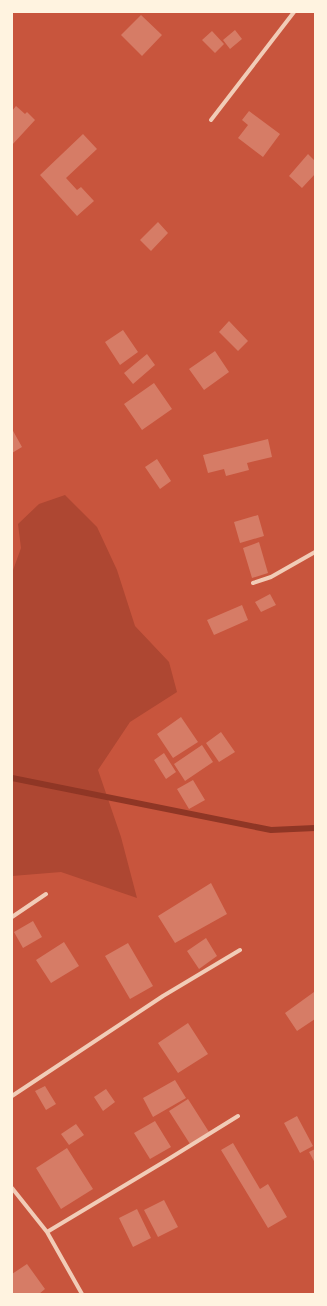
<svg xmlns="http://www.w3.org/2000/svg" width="327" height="1306" font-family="'Sofia Sans Condensed',sans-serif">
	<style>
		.green { fill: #ae4732 }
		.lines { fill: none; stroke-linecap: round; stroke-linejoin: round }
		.stream { stroke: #8f3625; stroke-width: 6 }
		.building { fill: #d67c66 }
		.minor { stroke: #f1ccb7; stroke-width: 4 }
	</style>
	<rect width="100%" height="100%" fill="#c8553d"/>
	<path class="green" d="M 65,495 L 97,527 L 117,570 L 135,626 L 169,662 L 177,692 L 130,722 L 98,770 L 121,837 L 137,898 L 61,872 L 12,876 L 12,573 L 21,548 L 18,524 L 39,504 Z"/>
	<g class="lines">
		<path class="stream" d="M 12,778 L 271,830 L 315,828"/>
	</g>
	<path class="building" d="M 141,15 L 162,35 L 142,56 L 121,35 Z
		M 235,30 L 242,39 L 230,49 L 223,40 Z
		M 212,31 L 224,44 L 215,53 L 202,40 Z
		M 16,106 L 25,114 L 27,112 L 35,120 L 12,145 L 12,111 Z
		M 249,111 L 280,134 L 263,157 L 238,138 L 248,125 L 242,120 Z
		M 83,134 L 97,149 L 66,178 L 77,190 L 81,187 L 94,201 L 77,216 L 40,175 Z
		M 308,154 L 315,161 L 315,174 L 302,188 L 289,176 Z
		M 158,222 L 168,233 L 151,251 L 140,240 Z
		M 229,321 L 248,341 L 238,351 L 219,332 Z
		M 123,330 L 138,352 L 120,365 L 105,342 Z
		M 215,351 L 229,372 L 204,390 L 189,369 Z
		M 147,354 L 155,365 L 133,384 L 124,373 Z
		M 154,383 L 172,409 L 142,430 L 124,404 Z
		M 12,429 L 22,447 L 12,453 Z
		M 268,439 L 272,457 L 247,463 L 249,470 L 226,476 L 224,469 L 208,473 L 203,455 Z
		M 157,459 L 171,481 L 160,489 L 145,467 Z
		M 258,515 L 264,536 L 240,543 L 234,522 Z
		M 259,542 L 268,573 L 252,578 L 243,548 Z
		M 270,594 L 276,605 L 261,612 L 255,602 Z
		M 242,605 L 248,620 L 214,635 L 207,620 Z
		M 181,717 L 198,742 L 173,758 L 157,734 Z
		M 221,732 L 235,752 L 219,762 L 206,743 Z
		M 202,745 L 213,762 L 185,781 L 174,764 Z
		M 164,753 L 176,772 L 166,779 L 154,760 Z
		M 193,780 L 205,800 L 189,809 L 177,789 Z
		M 211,883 L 227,914 L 175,943 L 158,916 Z
		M 33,921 L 42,937 L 23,948 L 14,932 Z
		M 206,938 L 217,956 L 199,969 L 187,951 Z
		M 64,942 L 79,966 L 51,983 L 36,960 Z
		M 128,943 L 153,986 L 130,999 L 105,956 Z
		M 314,992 L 315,1019 L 297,1031 L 285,1013 Z
		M 188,1023 L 208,1054 L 178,1073 L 158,1043 Z
		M 175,1080 L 186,1098 L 153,1117 L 143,1098 Z
		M 45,1086 L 56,1104 L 46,1110 L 35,1091 Z
		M 106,1089 L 115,1102 L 103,1111 L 94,1097 Z
		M 188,1099 L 209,1132 L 190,1144 L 169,1111 Z
		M 297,1116 L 313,1146 L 300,1153 L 284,1123 Z
		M 155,1121 L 171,1147 L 150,1159 L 134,1133 Z
		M 76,1124 L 84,1135 L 69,1145 L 61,1134 Z
		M 233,1143 L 260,1189 L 268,1184 L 287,1217 L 268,1228 L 221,1150 Z
		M 67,1148 L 93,1189 L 61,1209 L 36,1168 Z
		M 315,1149 L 315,1163 L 309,1152 Z
		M 164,1200 L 178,1227 L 158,1237 L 144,1210 Z
		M 137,1209 L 151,1238 L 133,1247 L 119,1218 Z
		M 27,1264 L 45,1289 L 39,1294 L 12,1294 L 12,1274 Z"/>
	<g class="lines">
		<path class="minor" d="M 211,120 L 294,12
			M 253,583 L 271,577 L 315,552
			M 12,917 L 46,894
			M 12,1096 L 163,996 L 240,950
			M 12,1188 L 47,1232 L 82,1294
			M 47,1232 L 167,1160 L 238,1116"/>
	</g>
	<rect width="327" height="1306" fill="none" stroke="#fff3e0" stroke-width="26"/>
</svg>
